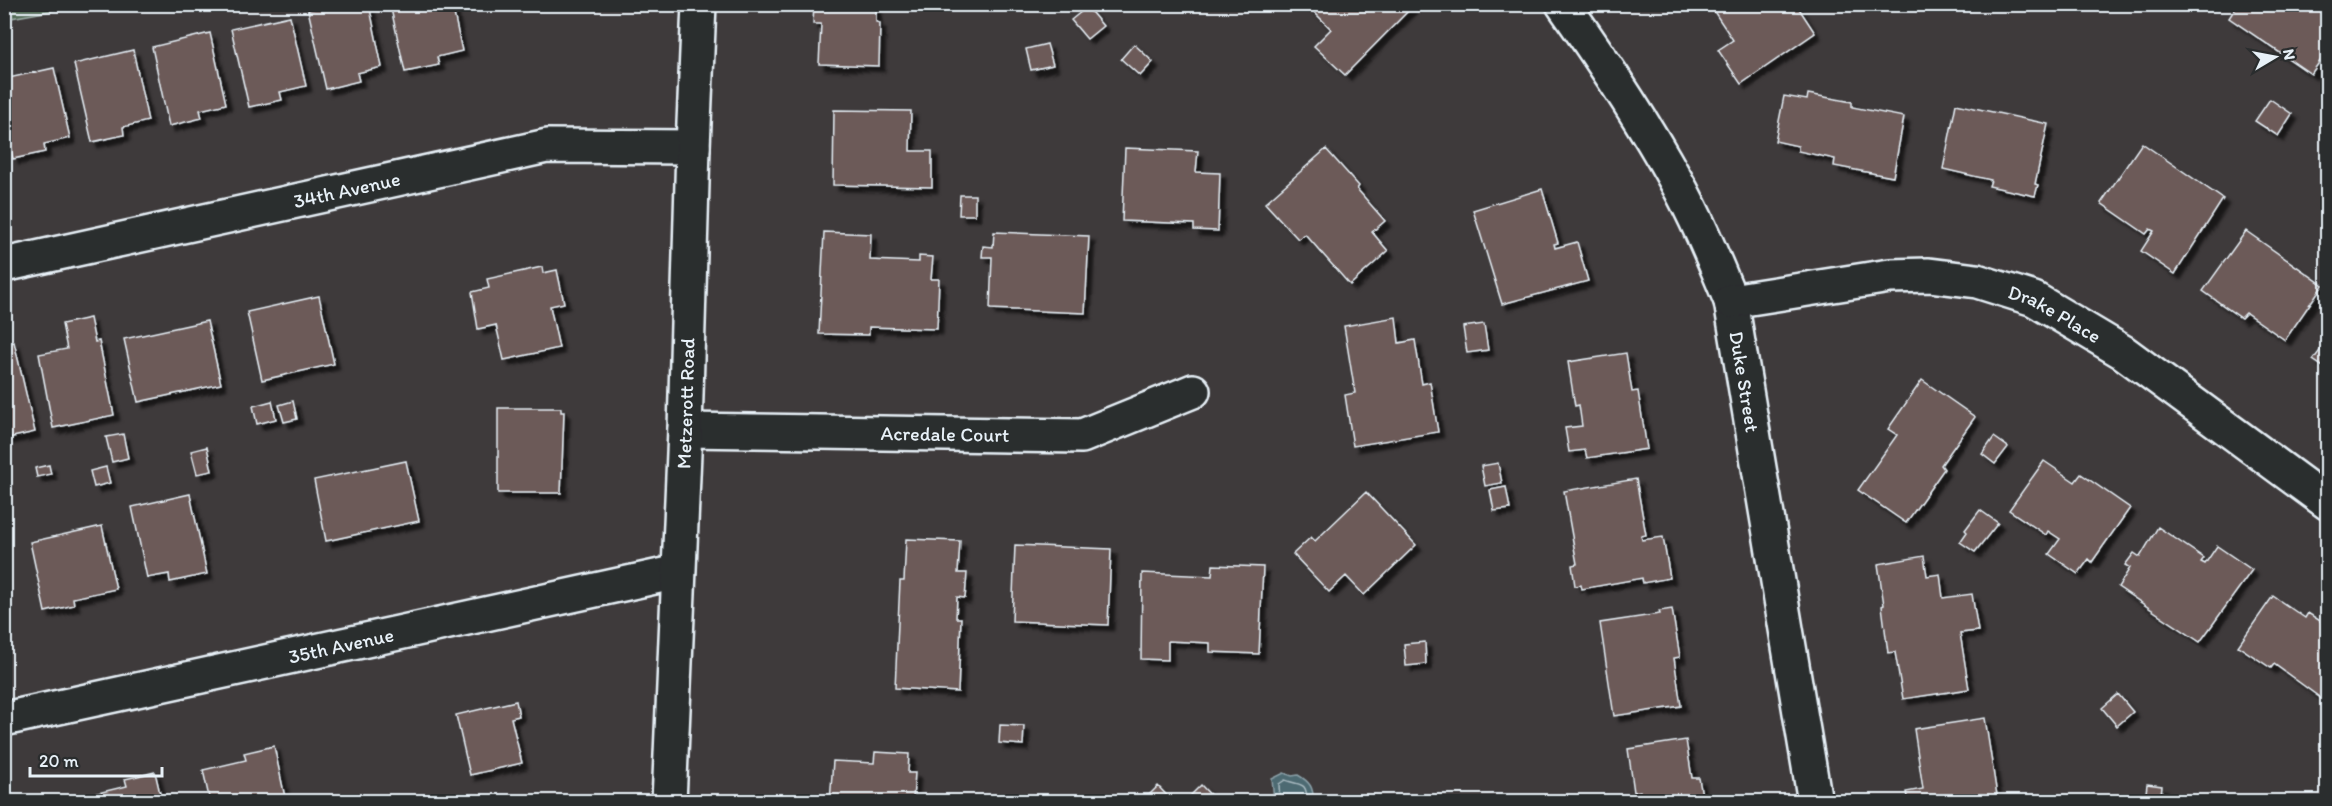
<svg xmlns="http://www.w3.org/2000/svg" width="2332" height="806" font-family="Itim,sans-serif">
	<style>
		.green { fill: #556c59; stroke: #9eaea8; stroke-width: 1.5 }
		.water { fill: #4d6a72; stroke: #8ba0a8; stroke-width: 1.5 }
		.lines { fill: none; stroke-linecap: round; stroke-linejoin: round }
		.shore { stroke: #aabbc2; stroke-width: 1.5 }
		.building { fill: #6c5a58; stroke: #e8f1f8; stroke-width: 1.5; filter: url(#shadow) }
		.street-casing { stroke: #e8f1f8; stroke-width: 38 }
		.secondary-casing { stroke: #e8f1f8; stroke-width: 38 }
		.street { stroke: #2a2d2e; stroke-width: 33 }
		.secondary { stroke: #2a2d2e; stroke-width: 33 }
		.labels { text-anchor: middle; stroke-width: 6; stroke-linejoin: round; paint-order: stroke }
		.street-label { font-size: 20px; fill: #e8f1f8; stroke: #2a2d2e }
	</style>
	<defs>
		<filter id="shadow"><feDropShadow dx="5.5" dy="5.5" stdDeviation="1.5" flood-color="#0009"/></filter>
	</defs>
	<rect width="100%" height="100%" fill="#3e3a3b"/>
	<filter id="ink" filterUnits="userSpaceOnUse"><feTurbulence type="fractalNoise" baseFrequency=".0167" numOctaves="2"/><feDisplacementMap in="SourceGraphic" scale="12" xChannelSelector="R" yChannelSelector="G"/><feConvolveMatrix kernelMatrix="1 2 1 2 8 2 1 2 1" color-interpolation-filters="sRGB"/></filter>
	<g filter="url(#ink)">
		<path class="green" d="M 5,4 L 83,4 L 83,5 L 5,19 Z"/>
		<path class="water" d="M 1284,773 L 1292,776 L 1298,775 C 1310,782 1314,788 1313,801 L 1274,801 L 1272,779 Z"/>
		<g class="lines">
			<path class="shore" d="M 1280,802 L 1279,784 L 1285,780 C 1300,786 1307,780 1307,802"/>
		</g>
		<path class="building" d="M 333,4 L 369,4 L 382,67 L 357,73 L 359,81 L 326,89 L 308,10 Z
			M 390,4 L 452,4 L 462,51 L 437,57 L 439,65 L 405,72 Z
			M 814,4 L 876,4 L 876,22 L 880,23 L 879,66 L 819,64 L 821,24 L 813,24 Z
			M 1306,4 L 1411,4 L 1413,6 L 1345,75 L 1314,46 L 1331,29 Z
			M 1709,4 L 1796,4 L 1815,33 L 1741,84 L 1718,50 L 1733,40 Z
			M 2238,4 L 2328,4 L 2328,50 L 2311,74 L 2229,18 Z
			M 1087,7 L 1103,26 L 1087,39 L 1071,20 Z
			M 290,16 L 306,86 L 280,92 L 282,100 L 249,107 L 231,29 Z
			M 210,33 L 226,104 L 200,110 L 202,118 L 169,126 L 152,47 Z
			M 1047,44 L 1053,65 L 1031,70 L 1026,49 Z
			M 1134,44 L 1153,62 L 1140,76 L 1121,59 Z
			M 133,50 L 148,121 L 123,127 L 124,135 L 92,142 L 74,64 Z
			M 54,68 L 70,138 L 44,144 L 45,152 L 13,159 L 4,122 L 4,79 Z
			M 1808,94 L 1852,102 L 1852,107 L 1904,117 L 1893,177 L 1834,166 L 1835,159 L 1798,151 L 1798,146 L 1775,141 L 1784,96 L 1807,100 Z
			M 2270,99 L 2292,114 L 2278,136 L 2255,121 Z
			M 1956,104 L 2048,124 L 2035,184 L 2038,185 L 2035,196 L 1989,186 L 1991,180 L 1943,169 Z
			M 834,110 L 911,111 L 910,151 L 932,151 L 932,187 L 833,185 Z
			M 2142,143 L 2223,199 L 2175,274 L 2141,251 L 2154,231 L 2150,229 L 2146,234 L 2101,203 Z
			M 1125,148 L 1198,151 L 1196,172 L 1220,173 L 1218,231 L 1194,230 L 1194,224 L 1122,221 Z
			M 1326,149 L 1359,186 L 1357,189 L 1385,221 L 1372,232 L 1388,251 L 1350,285 L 1305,234 L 1298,239 L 1265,203 Z
			M 1542,189 L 1558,243 L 1554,244 L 1555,248 L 1577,242 L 1588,281 L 1502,304 L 1473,210 Z
			M 960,195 L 975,195 L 975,215 L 959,215 Z
			M 2246,231 L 2323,285 L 2285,340 L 2246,313 L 2241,318 L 2203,291 Z
			M 824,232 L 871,234 L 870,260 L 919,262 L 919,256 L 933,257 L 931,279 L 939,279 L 937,329 L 869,327 L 869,335 L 819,334 Z
			M 994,232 L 1089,236 L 1085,313 L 990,309 L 992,257 L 982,257 L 983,246 L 993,247 Z
			M 542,267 L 543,273 L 557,270 L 564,303 L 550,306 L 559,348 L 504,360 L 496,325 L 478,329 L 472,292 L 489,288 L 487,279 Z
			M 319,296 L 334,364 L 262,380 L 247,312 Z
			M 1396,317 L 1399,343 L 1415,340 L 1422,384 L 1430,382 L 1438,432 L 1353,446 L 1345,395 L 1355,393 L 1344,326 Z
			M 90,318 L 95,342 L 99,341 L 114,415 L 53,428 L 39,354 L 67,349 L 62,324 Z
			M 207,321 L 221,384 L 138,402 L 124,339 Z
			M 1484,324 L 1488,350 L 1467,353 L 1463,327 Z
			M 2328,340 L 2328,370 L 2313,360 Z
			M 14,342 L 35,432 L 4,439 L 4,344 Z
			M 1626,353 L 1632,392 L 1638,391 L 1647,449 L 1587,458 L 1585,450 L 1569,452 L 1565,428 L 1582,426 L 1579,405 L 1575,406 L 1568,362 Z
			M 1922,380 L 1975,417 L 1941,465 L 1944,469 L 1906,523 L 1858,490 L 1897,435 L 1888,429 Z
			M 272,401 L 276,419 L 257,424 L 253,406 Z
			M 293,401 L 297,419 L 284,422 L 279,405 Z
			M 498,408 L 561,408 L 561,412 L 564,412 L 561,493 L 498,493 Z
			M 123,434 L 128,458 L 112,462 L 106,437 Z
			M 1994,437 L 2008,447 L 1995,464 L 1982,454 Z
			M 207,447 L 212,471 L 197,474 L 191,451 Z
			M 406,461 L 419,521 L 326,541 L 314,480 Z
			M 2044,461 L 2075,482 L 2081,474 L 2130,508 L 2092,562 L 2089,559 L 2078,574 L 2049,554 L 2060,539 L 2048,531 L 2046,535 L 2009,510 Z
			M 1498,463 L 1502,483 L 1485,486 L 1481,466 Z
			M 49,465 L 51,474 L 37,477 L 35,468 Z
			M 106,467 L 110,483 L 94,487 L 90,471 Z
			M 1636,479 L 1646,535 L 1641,536 L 1642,540 L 1663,537 L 1670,578 L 1643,583 L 1642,578 L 1582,589 L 1581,585 L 1575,586 L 1572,565 L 1577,564 L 1564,491 Z
			M 1506,487 L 1510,509 L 1494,511 L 1490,490 Z
			M 1366,492 L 1416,545 L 1364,595 L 1346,576 L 1329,592 L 1293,554 L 1311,537 L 1315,541 Z
			M 190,494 L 207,574 L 170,582 L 169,574 L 147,578 L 132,507 Z
			M 1980,510 L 1998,523 L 1975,552 L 1960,542 L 1967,532 L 1965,530 Z
			M 102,526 L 116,589 L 73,598 L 74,605 L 45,612 L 30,542 Z
			M 2158,527 L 2204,558 L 2201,562 L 2205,564 L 2217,546 L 2252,570 L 2200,642 L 2118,587 L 2130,568 L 2125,565 L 2134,553 L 2140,557 Z
			M 906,539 L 960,541 L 958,573 L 967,573 L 965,598 L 957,597 L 956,618 L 961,618 L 958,692 L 895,688 L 900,581 L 904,581 Z
			M 1015,545 L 1111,549 L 1108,625 L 1012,621 Z
			M 1924,556 L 1927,576 L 1940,574 L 1943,598 L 1972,594 L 1978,631 L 1960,633 L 1969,689 L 1903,699 L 1895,652 L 1888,653 L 1882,606 L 1884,605 L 1878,564 Z
			M 1213,565 L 1263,567 L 1259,654 L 1210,652 L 1210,643 L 1168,641 L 1168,660 L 1141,659 L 1142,573 L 1212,576 Z
			M 2273,596 L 2305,618 L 2308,613 L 2328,626 L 2328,690 L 2322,699 L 2274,664 L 2271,668 L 2238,646 Z
			M 1672,609 L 1680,657 L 1674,658 L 1681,706 L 1614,716 L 1600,623 L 1660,614 L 1659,611 Z
			M 1425,642 L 1426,664 L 1406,666 L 1404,644 Z
			M 2118,694 L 2133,712 L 2117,726 L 2102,708 Z
			M 516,701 L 519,716 L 511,718 L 522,763 L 470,775 L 456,715 Z
			M 1985,718 L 1998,802 L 1908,802 L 1906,792 L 1923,789 L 1914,729 Z
			M 1000,725 L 1024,726 L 1023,745 L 999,743 Z
			M 1686,740 L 1692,778 L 1699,778 L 1703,802 L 1642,802 L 1640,791 L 1634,792 L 1628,749 Z
			M 274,746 L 286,802 L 210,802 L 203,770 L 246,760 L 244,753 Z
			M 875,752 L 909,754 L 908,773 L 915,773 L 913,799 L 906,799 L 906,802 L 830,802 L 833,761 L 874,763 Z
			M 155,772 L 162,802 L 86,802 L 85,796 L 127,786 L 125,779 Z
			M 2147,784 L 2162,786 L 2160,802 L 2145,802 Z
			M 1201,785 L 1217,802 L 1184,802 Z
			M 1158,786 L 1173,802 L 1142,802 Z"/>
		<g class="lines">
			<defs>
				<g id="street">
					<path id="s1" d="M 1563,4 C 1603,61 1642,119 1675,179 C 1697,218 1714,260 1731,301 L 1815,802"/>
					<path id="s2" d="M 4,265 L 547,146 L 693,147"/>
					<path id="s3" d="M 1731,301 L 1890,276 L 1929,275 L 1977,281 L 2034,299 L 2123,352 L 2328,503"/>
					<path id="s4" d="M 685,430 L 1082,436 L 1193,391"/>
					<path id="s5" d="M 4,719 L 678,572"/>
				</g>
				<g id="secondary">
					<path id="s6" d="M 669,802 L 685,430 L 693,147 L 699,4"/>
				</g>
			</defs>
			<use href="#street" class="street-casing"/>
			<use href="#secondary" class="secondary-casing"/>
			<use href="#street" class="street"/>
			<use href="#secondary" class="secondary"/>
		</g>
	</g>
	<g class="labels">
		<g class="street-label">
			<text dy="7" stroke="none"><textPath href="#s2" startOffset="351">34th Avenue</textPath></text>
			<text dy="7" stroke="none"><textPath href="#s3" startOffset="333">Drake Place</textPath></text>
			<text dy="7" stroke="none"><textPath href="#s1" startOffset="424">Duke Street</textPath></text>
			<text dy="7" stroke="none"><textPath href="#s6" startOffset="399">Metzerott Road</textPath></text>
			<text dy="7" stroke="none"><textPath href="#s4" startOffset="260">Acredale Court</textPath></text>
			<text dy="7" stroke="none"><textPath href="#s5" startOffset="345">35th Avenue</textPath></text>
		</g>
	</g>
	<rect width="2332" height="806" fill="none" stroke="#2a2d2e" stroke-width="24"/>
	<rect x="12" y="12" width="2308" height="782" fill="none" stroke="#e8f1f8" stroke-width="2" filter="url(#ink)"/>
	<g transform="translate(2275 57) rotate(80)" stroke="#2a2d2e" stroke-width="4.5" paint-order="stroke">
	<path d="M0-4.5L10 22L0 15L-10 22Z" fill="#e8f1f8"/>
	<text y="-9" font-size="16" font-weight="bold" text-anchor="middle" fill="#e8f1f8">N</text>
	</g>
	<path d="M30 767v9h132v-9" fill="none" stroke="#e8f1f8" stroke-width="3"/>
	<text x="39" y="767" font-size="18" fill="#e8f1f8" stroke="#2a2d2e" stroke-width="4.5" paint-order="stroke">20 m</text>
</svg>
